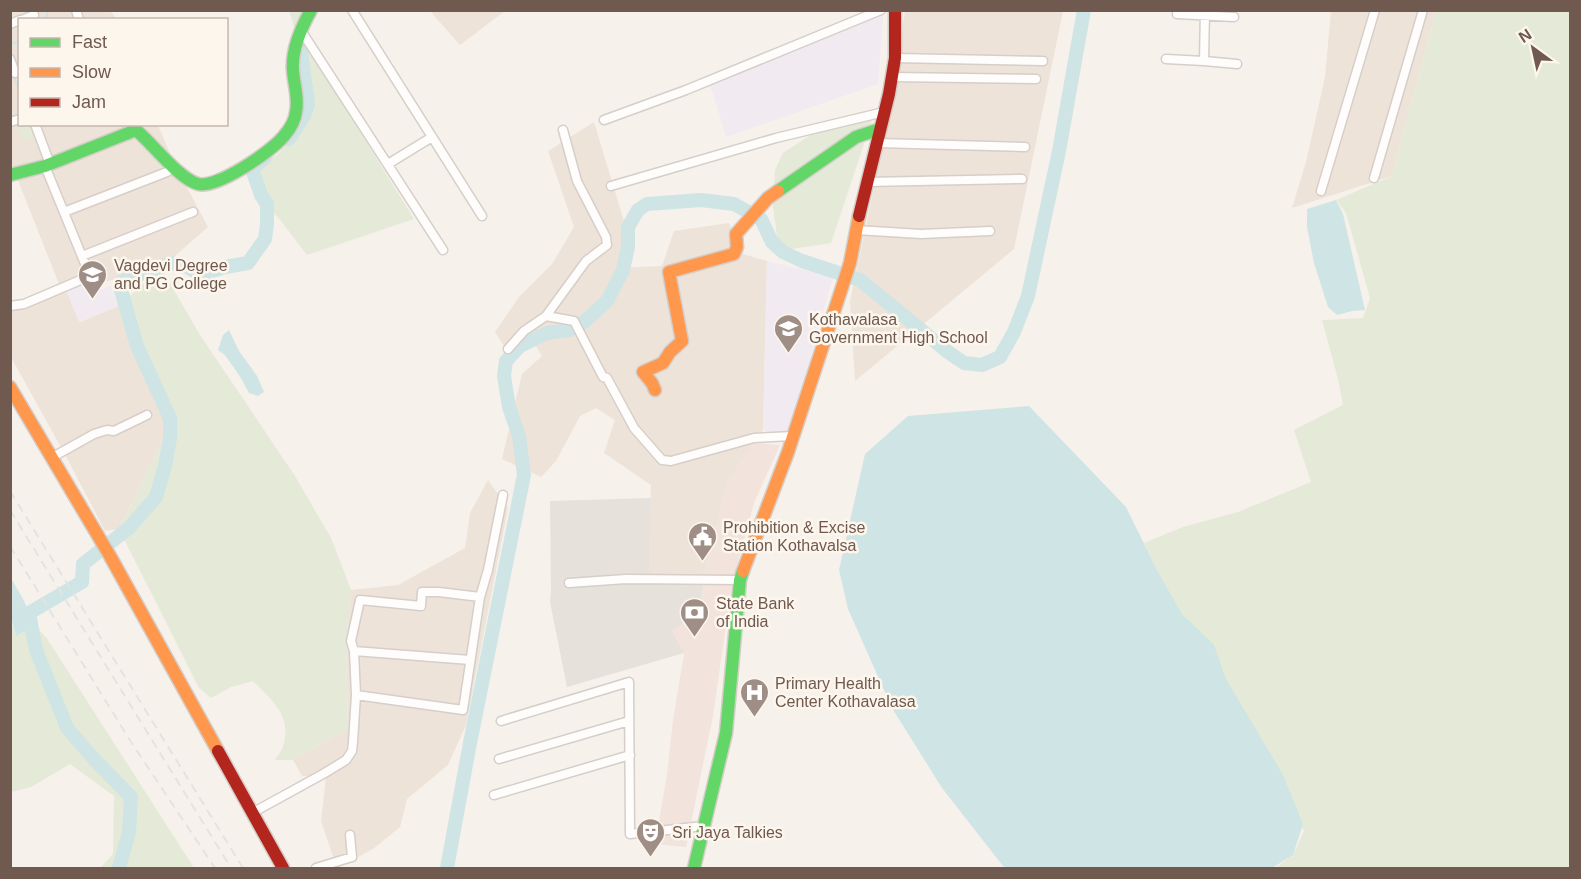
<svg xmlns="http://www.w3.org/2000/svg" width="1581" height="879" font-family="Helvetica,sans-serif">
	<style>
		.residential { fill: #eee3d9 }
		.commercial { fill: #f2e3dd }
		.industrial { fill: #e7e1dc }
		.education { fill: #f2eaf1 }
		.green { fill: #e4ead7 }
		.water { fill: #cfe4e4 }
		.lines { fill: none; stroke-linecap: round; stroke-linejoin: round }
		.stream { stroke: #cfe4e4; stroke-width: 2 }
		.river { stroke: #cfe4e4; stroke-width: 14 }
		.street-casing { stroke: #d5cec9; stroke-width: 11 }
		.fast-casing { stroke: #d4cdc8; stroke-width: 15 }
		.slow-casing { stroke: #d4cdc8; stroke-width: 15 }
		.jam-casing { stroke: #d4cdc8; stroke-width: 15 }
		.street { stroke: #fefdfc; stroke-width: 8 }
		.fast { stroke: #63d668; stroke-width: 12 }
		.slow { stroke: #ff974d; stroke-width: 12 }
		.jam { stroke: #b3261e; stroke-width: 12 }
		.rail { stroke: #e4e3e4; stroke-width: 2; stroke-dasharray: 9 6; stroke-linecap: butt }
		.labels { text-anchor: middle; stroke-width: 5; stroke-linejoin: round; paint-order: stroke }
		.poi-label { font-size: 16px; fill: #70594f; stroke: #fdf6ed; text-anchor: start }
	</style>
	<rect width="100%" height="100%" fill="#f6f1eb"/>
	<path class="residential" d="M 11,11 L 110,11 L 117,19 L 20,20 L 20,124 L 158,125 L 174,163 L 208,227 L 161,268 L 104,282 L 83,274 L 59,284 L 17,178 L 11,180 Z
		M 430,11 L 505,11 L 460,45 Z
		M 905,11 L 1063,11 L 1014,249 L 855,381 L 850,301 L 887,126 Z
		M 1331,11 L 1436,11 L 1392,176 L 1292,208 L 1306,162 L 1325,77 Z
		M 594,122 L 626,228 L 617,268 L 662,266 L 674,231 L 729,223 L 743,254 L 767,261 L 763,430 L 728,481 L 704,576 L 649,572 L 651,485 L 604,453 L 615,420 L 596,408 L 580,416 L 556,461 L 541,477 L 502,459 L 522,374 L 542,356 L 532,340 L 508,352 L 495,332 L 519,297 L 552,264 L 574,227 L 548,151 Z
		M 66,290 L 80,322 L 120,305 L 171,424 L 119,529 L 105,531 L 69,462 L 11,357 L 10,309 Z
		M 488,480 L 508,508 L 466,725 L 448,765 L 407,799 L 400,827 L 373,849 L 337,868 L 321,821 L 326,777 L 302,776 L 293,760 L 348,728 L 346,643 L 351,590 L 398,585 L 465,548 L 470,513 Z"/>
	<path class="commercial" d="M 754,443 L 780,445 L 754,503 L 732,584 L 713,716 L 686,847 L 655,844 L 667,775 L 673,720 L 684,654 L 672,631 L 704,576 L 728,481 Z"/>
	<path class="industrial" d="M 651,498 L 649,572 L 704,576 L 699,611 L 672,631 L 684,653 L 567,687 L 550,602 L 551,591 L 550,501 Z"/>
	<path class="education" d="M 883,15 L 878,84 L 726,137 L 710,84 Z
		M 767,261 L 833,277 L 789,434 L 763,430 Z
		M 86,282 L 92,293 L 110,286 L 119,306 L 79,322 L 66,290 Z"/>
	<path class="green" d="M 288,11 L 303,11 L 295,30 L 289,11 Z
		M 1436,11 L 1570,11 L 1570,868 L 1275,868 L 1293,855 L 1304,831 L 1156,568 L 1144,543 L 1183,527 L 1238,512 L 1311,482 L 1294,430 L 1343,405 L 1338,379 L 1322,320 L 1363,318 L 1370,298 L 1346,213 L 1336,200 L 1392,176 Z
		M 305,43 L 414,219 L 307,255 L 281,221 L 260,197 L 246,169 L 277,155 L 288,143 L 305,119 L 311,102 L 305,71 Z
		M 872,120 L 831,243 L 779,251 L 773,206 L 775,170 L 783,153 L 812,134 Z
		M 19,123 L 20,124 L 30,125 L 35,138 L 24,142 L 17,124 Z
		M 161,268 L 200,335 L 295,476 L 331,538 L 351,590 L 346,643 L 348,728 L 293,760 L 275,760 C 278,755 283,749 284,743 C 291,715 271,699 253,681 L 231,687 L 211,698 L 199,688 L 119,529 L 171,424 L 120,305 Z
		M 10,618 L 16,636 L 35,626 L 46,637 L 194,868 L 100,868 L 113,854 L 114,796 L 70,764 L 31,787 L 11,792 Z"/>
	<path class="water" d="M 1336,200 L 1343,214 L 1365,310 L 1352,311 L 1337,315 L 1328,307 L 1314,263 L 1307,227 L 1307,209 Z
		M 229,330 L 239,351 L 257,376 L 264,392 L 258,396 L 249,393 L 241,378 L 225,355 L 218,350 L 223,335 Z
		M 1029,406 L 1126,507 L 1156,568 L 1182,614 L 1214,645 L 1226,679 L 1282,773 L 1303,824 L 1293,855 L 1272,868 L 1009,868 L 1003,866 L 942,788 L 892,708 L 848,609 L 839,570 L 865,454 L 908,416 Z
		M 11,578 L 23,599 L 35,626 L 16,636 L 11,618 Z"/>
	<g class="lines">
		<path class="stream" d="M 47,10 L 47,20
			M 10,44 L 20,41
			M 19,76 L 20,76
			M 14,77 L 20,92"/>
		<path class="river" d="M 289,139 L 304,116 L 308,104 L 301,51
			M 119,868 L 129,832 L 131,797 L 95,760 L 67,728 L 36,650 L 29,613 L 82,582 L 83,564 L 129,528 L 156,497 L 165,466 L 170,438 L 170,418 L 137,346 L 121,290 L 122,281 L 171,263 L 187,267 L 202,275 L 225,267 L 248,263 L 265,239 L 267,224 L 267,204 L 261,195 L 252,169 L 265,158
			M 447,868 L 470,743 L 524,475 L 519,436 L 509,407 L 504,376 L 506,361 L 520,346 L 547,333 L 569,330 L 584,322 L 607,301 L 623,270 L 628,247 L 628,227 L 638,210 L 647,204 L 701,200 L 734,204 L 761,219 L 772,242 L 783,252 L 802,261 L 860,280 L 948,352 L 964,363 L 982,365 L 1000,357 L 1014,332 L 1028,296 L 1059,151 L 1084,10"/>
		<defs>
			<path id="street" d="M 76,10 L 79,20
				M 352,10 L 482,216
				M 1205,10 L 1204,61 L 1237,64
				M 1177,14 L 1234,17
				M 22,20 L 34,15
				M 10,24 L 20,20
				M 302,32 L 443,250
				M 895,58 L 1043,61
				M 10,59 L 15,73 L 20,71
				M 1166,59 L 1204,61
				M 892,77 L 1036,79
				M 604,120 L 686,90 L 881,10
				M 10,122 L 20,119
				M 35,124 L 50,164
				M 877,143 L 1025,147
				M 388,164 L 432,137
				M 1374,178 L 1423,10
				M 867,182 L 1022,179
				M 611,186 L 776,138 L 884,112
				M 1321,191 L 1375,10
				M 64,212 L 167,172
				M 856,230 L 921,234 L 990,231
				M 82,256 L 193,212
				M 10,306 L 24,304 L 90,276 L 45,166
				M 546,316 L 574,321 L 603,377 L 607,378 L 634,428 L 662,460 L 671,461 L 754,438 L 793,436
				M 508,349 L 524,331 L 546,316 L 586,261 L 607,245 L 606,237 L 577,181 L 563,130
				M 51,458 L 94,434 L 107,430 L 114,431 L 147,415
				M 569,583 L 626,579 L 740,580
				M 354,651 L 351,641 L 360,600 L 421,606 L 422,592 L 439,592 L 480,597
				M 356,695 L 463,710 L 480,597 L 488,570 L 503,495
				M 501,721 L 629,682 L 630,834 L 704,826
				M 499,759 L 629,721
				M 494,795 L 630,755
				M 252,813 L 323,774 L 346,760 L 352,751 L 353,742 L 356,695 L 354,651 L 470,660
				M 316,868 L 352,857 L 350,835"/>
			<path id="fast" d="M 10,175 L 45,166 L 136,130 C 152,143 179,179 198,184 C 217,189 272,151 284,136 C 290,129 295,121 296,112 C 299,98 294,85 293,71 C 291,50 301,28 311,10
				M 778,191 L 856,137 L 880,129
				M 694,868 L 726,733 L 740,580 L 743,571"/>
			<path id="slow" d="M 10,387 L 110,556 L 218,751
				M 655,390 L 652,383 L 643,372 L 663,363 L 670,352 L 682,341 L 669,272 L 734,254 L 737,247 L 736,234 L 768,198 L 778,191
				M 743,571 L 788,452 L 850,263 L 859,216"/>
			<path id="jam" d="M 859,216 L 889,94 L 895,58 L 895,10
				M 218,751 L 283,868"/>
		</defs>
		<use href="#street" class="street-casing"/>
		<use href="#fast" class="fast-casing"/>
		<use href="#slow" class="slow-casing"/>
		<use href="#jam" class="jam-casing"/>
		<use href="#street" class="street"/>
		<use href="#fast" class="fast"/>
		<use href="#slow" class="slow"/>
		<use href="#jam" class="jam"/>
		<path class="rail" d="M 10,491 L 243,868
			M 10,510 L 231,868
			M 10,546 L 131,742 L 215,868"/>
	</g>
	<defs>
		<symbol id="university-pin" viewBox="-11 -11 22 30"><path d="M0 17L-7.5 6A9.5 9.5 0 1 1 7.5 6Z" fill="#9f8e86" stroke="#fdf6ed"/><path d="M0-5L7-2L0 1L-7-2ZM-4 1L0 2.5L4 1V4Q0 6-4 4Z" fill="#fff"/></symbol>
		<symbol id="school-pin" viewBox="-11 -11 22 30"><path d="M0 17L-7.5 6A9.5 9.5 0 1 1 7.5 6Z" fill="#9f8e86" stroke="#fdf6ed"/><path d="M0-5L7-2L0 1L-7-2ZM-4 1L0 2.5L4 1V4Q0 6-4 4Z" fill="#fff"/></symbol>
		<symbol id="civic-pin" viewBox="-11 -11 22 30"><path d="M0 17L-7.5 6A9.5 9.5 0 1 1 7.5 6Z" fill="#9f8e86" stroke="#fdf6ed"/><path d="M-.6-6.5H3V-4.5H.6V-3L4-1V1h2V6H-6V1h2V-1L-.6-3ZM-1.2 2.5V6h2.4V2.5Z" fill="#fff"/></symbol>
		<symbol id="bank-pin" viewBox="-11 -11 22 30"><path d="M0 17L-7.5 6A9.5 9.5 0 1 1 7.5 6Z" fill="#9f8e86" stroke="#fdf6ed"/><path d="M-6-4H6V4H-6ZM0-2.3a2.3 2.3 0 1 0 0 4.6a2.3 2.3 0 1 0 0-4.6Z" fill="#fff"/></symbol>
		<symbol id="hospital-pin" viewBox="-11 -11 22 30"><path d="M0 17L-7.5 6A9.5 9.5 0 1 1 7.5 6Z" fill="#9f8e86" stroke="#fdf6ed"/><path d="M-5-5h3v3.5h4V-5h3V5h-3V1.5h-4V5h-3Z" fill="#fff"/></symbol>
		<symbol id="theatre-pin" viewBox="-11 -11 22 30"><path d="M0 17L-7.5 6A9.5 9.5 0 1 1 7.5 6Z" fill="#9f8e86" stroke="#fdf6ed"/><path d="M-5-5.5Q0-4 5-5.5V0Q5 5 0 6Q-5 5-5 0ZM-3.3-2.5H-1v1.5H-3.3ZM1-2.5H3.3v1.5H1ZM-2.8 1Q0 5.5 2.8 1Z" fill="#fff"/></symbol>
	</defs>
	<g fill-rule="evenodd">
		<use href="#university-pin" x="76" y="258" width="33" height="45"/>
		<use href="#school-pin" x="772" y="312" width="33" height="45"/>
		<use href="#civic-pin" x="686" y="520" width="33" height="45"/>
		<use href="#bank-pin" x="678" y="596" width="33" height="45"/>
		<use href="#hospital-pin" x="738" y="676" width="33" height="45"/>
		<use href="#theatre-pin" x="634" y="816" width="33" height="45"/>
	</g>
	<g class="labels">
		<g class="poi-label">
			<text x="114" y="271">Vagdevi Degree<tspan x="114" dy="18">and PG College</tspan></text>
			<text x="809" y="325">Kothavalasa<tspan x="809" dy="18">Government High School</tspan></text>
			<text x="723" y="533">Prohibition &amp; Excise<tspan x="723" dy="18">Station Kothavalsa</tspan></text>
			<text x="716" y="609">State Bank<tspan x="716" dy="18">of India</tspan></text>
			<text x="775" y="689">Primary Health<tspan x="775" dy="18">Center Kothavalasa</tspan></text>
			<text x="672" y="838">Sri Jaya Talkies</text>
		</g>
	</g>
	<rect width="1581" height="879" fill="none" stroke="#70594f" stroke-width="24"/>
	<rect x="18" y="18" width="210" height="108" fill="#fdf6ed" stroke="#c5b7ae" stroke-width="1.5"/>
	<rect x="30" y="38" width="30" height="9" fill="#63d668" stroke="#c5b7ae" stroke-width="1.5"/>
	<text x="72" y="48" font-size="18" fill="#70594f">Fast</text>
	<rect x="30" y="68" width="30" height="9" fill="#ff974d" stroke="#c5b7ae" stroke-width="1.5"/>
	<text x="72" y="78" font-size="18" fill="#70594f">Slow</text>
	<rect x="30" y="98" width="30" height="9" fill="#b3261e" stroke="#c5b7ae" stroke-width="1.5"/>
	<text x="72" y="108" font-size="18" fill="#70594f">Jam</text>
	<g transform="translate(1533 48) rotate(327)" stroke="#fdf6ed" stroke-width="4.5" paint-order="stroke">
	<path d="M0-4.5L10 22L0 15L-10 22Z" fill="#70594f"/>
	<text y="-9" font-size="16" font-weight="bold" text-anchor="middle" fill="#70594f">N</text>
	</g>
</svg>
